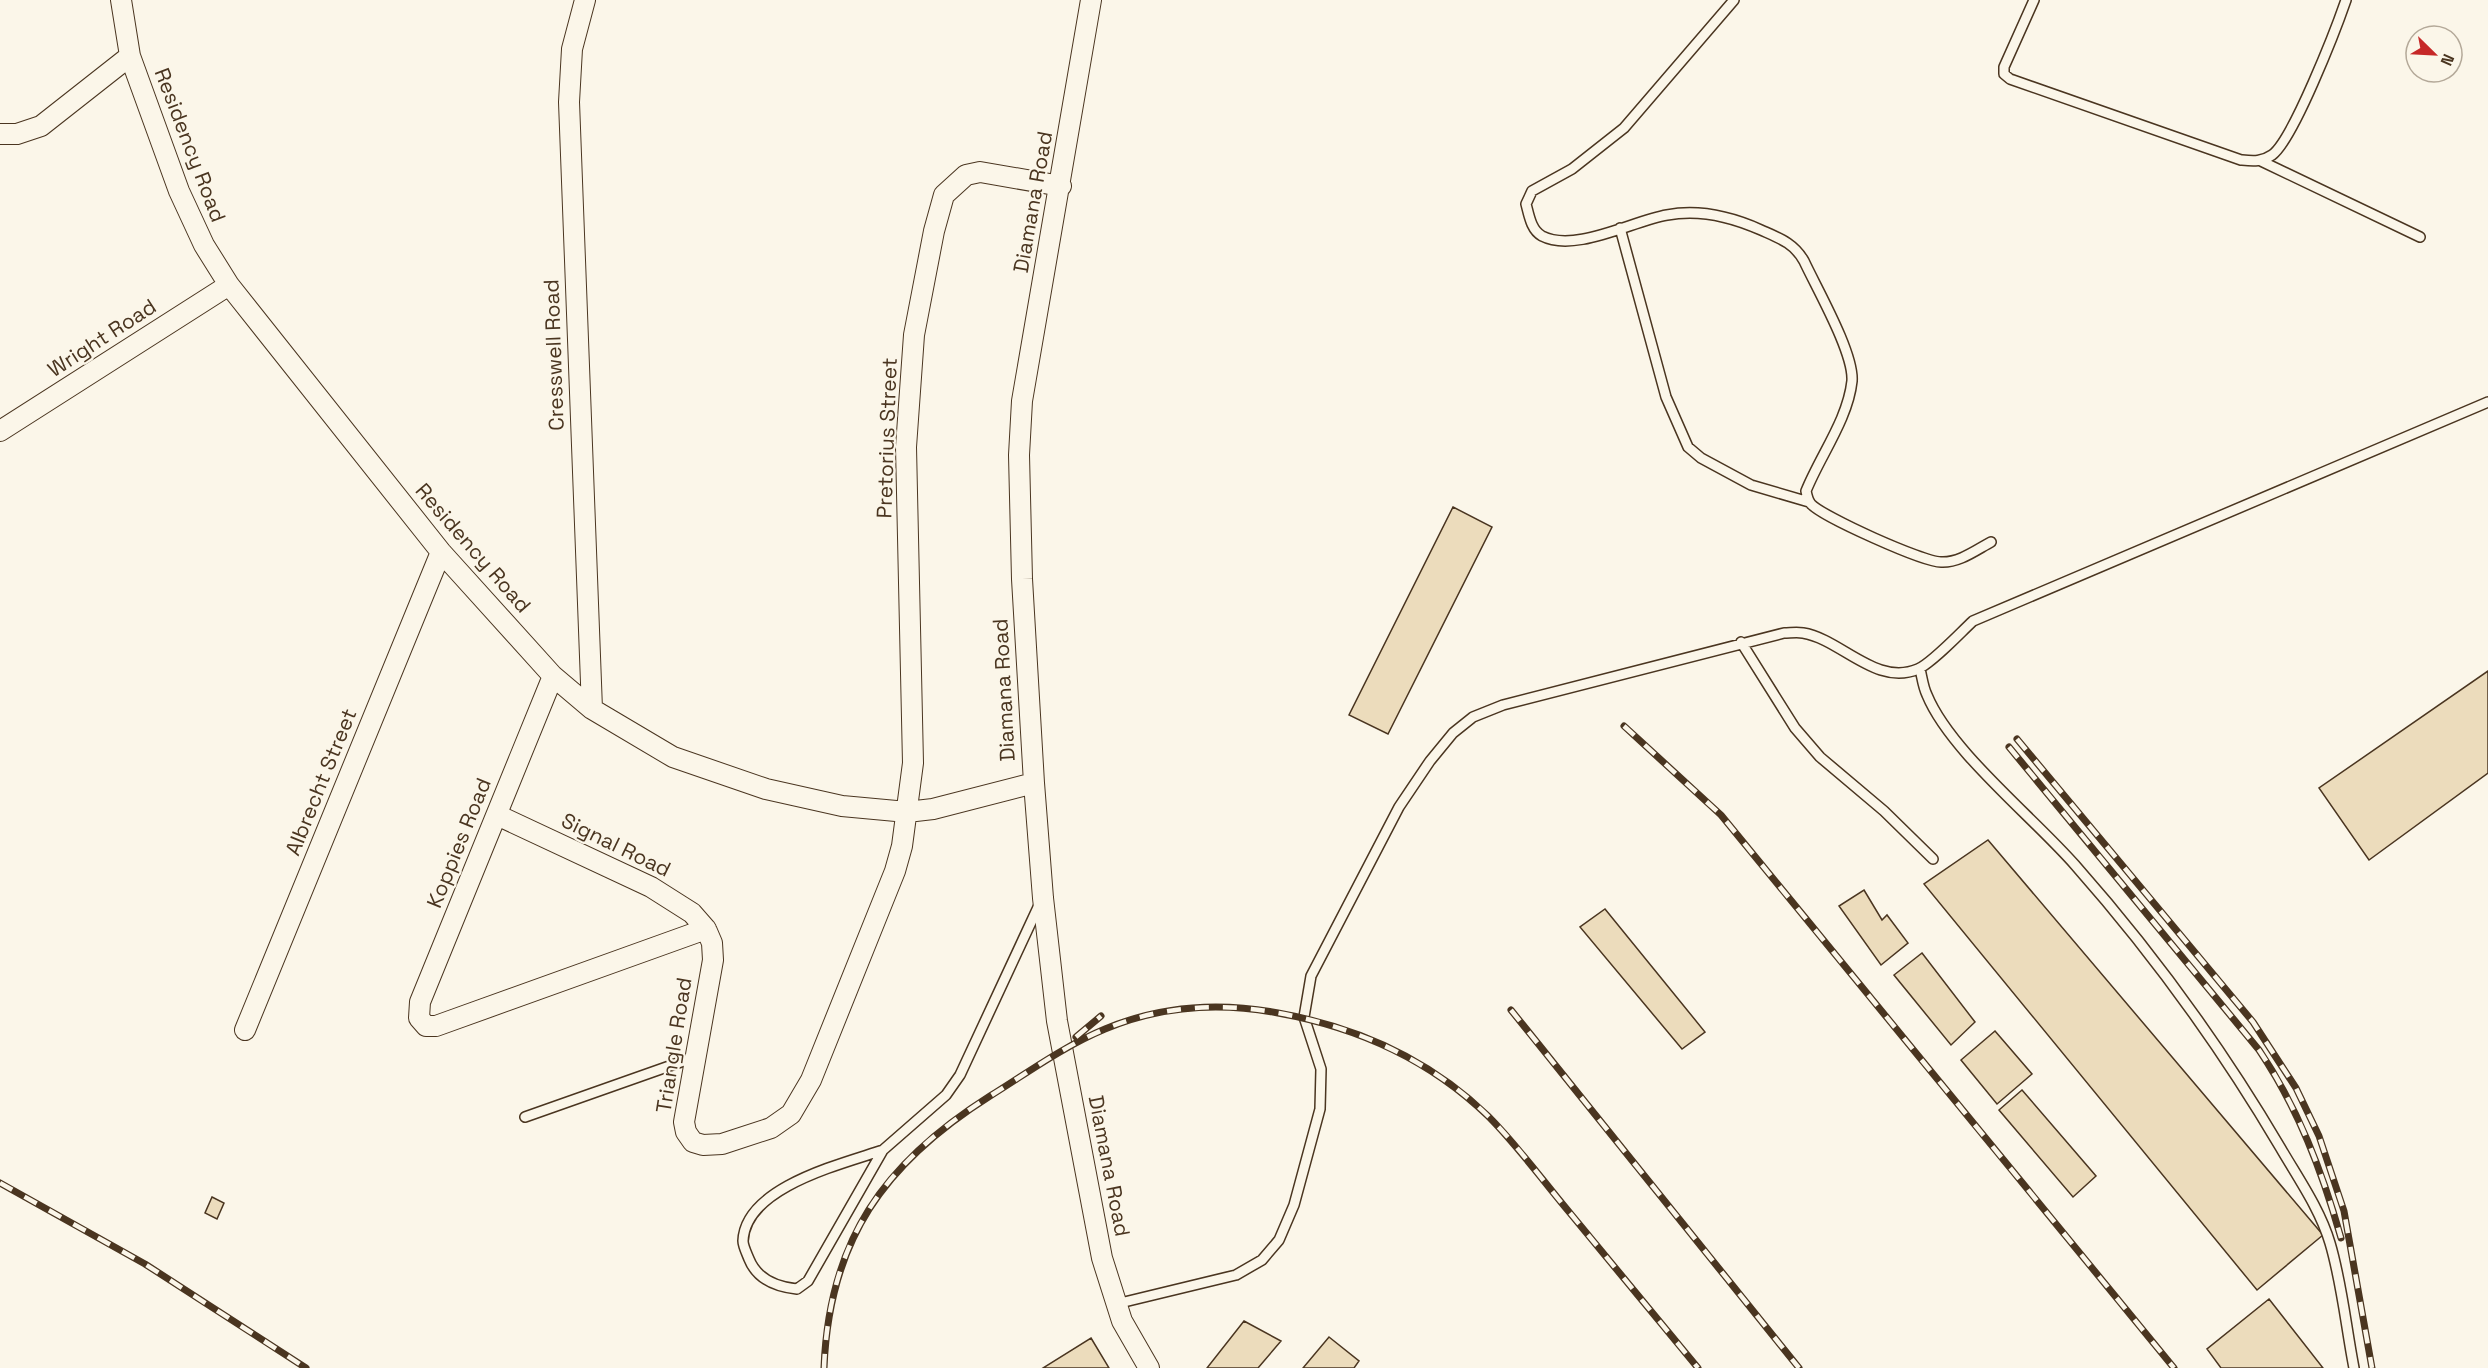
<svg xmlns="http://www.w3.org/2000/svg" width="2488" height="1368" font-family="'Space Grotesk',sans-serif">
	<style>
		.building { fill: #ecdcbc; stroke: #4a3520; stroke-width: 1.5 }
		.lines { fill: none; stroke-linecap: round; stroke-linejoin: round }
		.lane-casing { stroke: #4a3520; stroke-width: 12 }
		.street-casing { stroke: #4a3520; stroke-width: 22 }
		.lane { stroke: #fbf6e9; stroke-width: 9 }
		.street { stroke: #fbf6e9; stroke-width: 20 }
		.rail-casing { stroke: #4a3520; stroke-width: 7 }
		.rail { stroke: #fbf6e9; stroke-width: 4.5; stroke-dasharray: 14; stroke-linecap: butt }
		.labels { text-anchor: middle; stroke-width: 4.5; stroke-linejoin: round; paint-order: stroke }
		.street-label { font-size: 21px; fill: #4a3520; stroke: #fbf6e9 }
	</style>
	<rect width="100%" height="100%" fill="#fbf6e9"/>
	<path class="building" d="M 1453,507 L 1492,527 L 1388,734 L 1349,715 Z
		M 2488,671 L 2488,773 L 2369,860 L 2319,788 Z
		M 1988,840 L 2323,1235 L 2257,1290 L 1924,884 Z
		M 1864,890 L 1882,920 L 1887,915 L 1908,943 L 1881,965 L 1839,906 Z
		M 1605,909 L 1705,1032 L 1682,1049 L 1580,927 Z
		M 1922,953 L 1975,1022 L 1951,1045 L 1894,975 Z
		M 1995,1031 L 2032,1074 L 1997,1104 L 1961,1060 Z
		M 2022,1090 L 2096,1176 L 2073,1197 L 1999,1110 Z
		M 212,1197 L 224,1203 L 217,1219 L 205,1213 Z
		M 2269,1299 L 2323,1368 L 2221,1368 L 2207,1349 Z
		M 1244,1321 L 1281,1341 L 1258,1368 L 1207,1368 Z
		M 1329,1337 L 1359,1361 L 1354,1368 L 1303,1368 Z
		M 1091,1338 L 1109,1368 L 1043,1368 Z"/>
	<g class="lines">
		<defs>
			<path id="lane" d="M 1734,0 L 1624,128 L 1572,169 L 1532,191 L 1526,204 C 1529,215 1531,230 1542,236 C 1575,253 1632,221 1667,215 C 1698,209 1732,217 1761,230 C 1779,238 1794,243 1804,261 C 1817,289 1854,353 1852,381 C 1848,419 1820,456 1806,491 C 1807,496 1808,501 1811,504 C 1823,517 1923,562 1941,562 C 1959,563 1976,550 1991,542
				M 2034,0 L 2004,67 L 2004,74 L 2010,79 L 2241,160 C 2253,161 2262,162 2272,155 C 2293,140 2336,29 2346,0
				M 2261,161 L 2420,237
				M 1620,228 L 1666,397 L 1688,447 L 1701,458 L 1751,485 L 1809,502
				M 1741,642 L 1795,728 L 1820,757 L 1884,811 L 1933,859
				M 1920,669 C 1922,677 1923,687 1927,695 C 1950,751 2033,817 2075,865 C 2152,952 2221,1047 2280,1147 C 2298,1178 2320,1209 2330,1243 C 2342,1283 2346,1327 2354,1368
				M 525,1117 L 695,1057
				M 883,1150 C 842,1164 745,1187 743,1241 C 743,1246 747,1254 749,1259 C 757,1279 777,1287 797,1289 L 808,1281 L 883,1150 L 946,1095 L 960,1075 L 1040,903
				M 1116,1304 L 1236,1275 L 1262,1260 L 1279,1240 L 1294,1205 L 1320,1109 L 1321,1069 L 1304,1017 L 1311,976 L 1399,807 L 1430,761 L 1453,733 L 1473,717 L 1503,705 L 1784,633 C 1790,633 1797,632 1803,633 C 1841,639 1876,687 1918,669 C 1932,663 1960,633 1973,621 L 2488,402"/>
			<path id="street" d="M 121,0 L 130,56 L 179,191 L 204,245 L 229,285 L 441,552 L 553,676 L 592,709 L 673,757 L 766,789 L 842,806 L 907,812 L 933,809 L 1034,783
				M 585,0 L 572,49 L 569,102 L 592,709
				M 1091,0 L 1022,401 L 1019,455 L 1022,579 L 1034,783 L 1043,898 L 1057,1021 L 1102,1258 L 1122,1321 L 1149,1368
				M 0,134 L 17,134 L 41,126 L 130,56
				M 0,431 L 229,285
				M 553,676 L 420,1002 L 419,1018 L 426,1026 L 436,1026 L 706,929 L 712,943 L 713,960 L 684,1122 L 686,1132 L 693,1142 L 703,1145 L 722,1144 L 771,1128 L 791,1114 L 811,1080 L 895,871 L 902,846 L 913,763 L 906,447 L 914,335 L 934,231 L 944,195 L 966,175 L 980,172 L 1061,186
				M 497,815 L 651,887 L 692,913 L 706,929
				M 245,1030 L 441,552"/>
		</defs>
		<use href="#lane" class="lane-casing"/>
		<use href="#street" class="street-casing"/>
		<use href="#lane" class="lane"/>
		<use href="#street" class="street"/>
		<defs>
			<path id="rail" d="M 1624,726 L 1721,815 L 2174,1368
				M 2017,739 L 2253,1022 L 2296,1088 L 2319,1136 L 2344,1211 L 2372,1368
				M 2009,747 L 2259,1050 C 2298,1108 2322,1171 2341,1238
				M 1511,1010 L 1799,1368
				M 1076,1037 L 1101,1016
				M 0,1183 L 145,1264 L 306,1368
				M 824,1368 C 829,1240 884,1163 990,1096 C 1027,1073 1064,1046 1105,1029 C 1160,1006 1220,1002 1278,1013 C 1357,1027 1430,1060 1488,1116 C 1518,1146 1543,1181 1570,1213 C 1613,1265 1655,1316 1698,1368"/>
		</defs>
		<use href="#rail" class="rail-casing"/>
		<use href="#rail" class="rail"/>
	</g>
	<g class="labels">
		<g class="street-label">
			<text transform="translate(190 145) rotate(69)" y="7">Residency Road</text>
			<text transform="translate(1033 202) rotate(-80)" y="7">Diamana Road</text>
			<text transform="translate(102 338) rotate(-33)" y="7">Wright Road</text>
			<text transform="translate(554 355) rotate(-92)" y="7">Cresswell Road</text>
			<text transform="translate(887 438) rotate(-88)" y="7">Pretorius Street</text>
			<text transform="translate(473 548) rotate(49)" y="7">Residency Road</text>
			<text transform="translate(1004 690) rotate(-93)" y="7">Diamana Road</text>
			<text transform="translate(321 782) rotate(-68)" y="7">Albrecht Street</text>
			<text transform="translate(459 843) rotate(-68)" y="7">Koppies Road</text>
			<text transform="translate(616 845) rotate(26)" y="7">Signal Road</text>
			<text transform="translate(674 1045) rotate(-81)" y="7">Triangle Road</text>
			<text transform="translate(1109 1166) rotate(79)" y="7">Diamana Road</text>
		</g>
	</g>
	<g transform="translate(2434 54) rotate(114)"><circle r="28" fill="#fbf6e9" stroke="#b4a999" stroke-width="1.5"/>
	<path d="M0-4.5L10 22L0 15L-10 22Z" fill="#c62828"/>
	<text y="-9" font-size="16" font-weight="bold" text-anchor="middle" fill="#4a3520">N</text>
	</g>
</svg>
